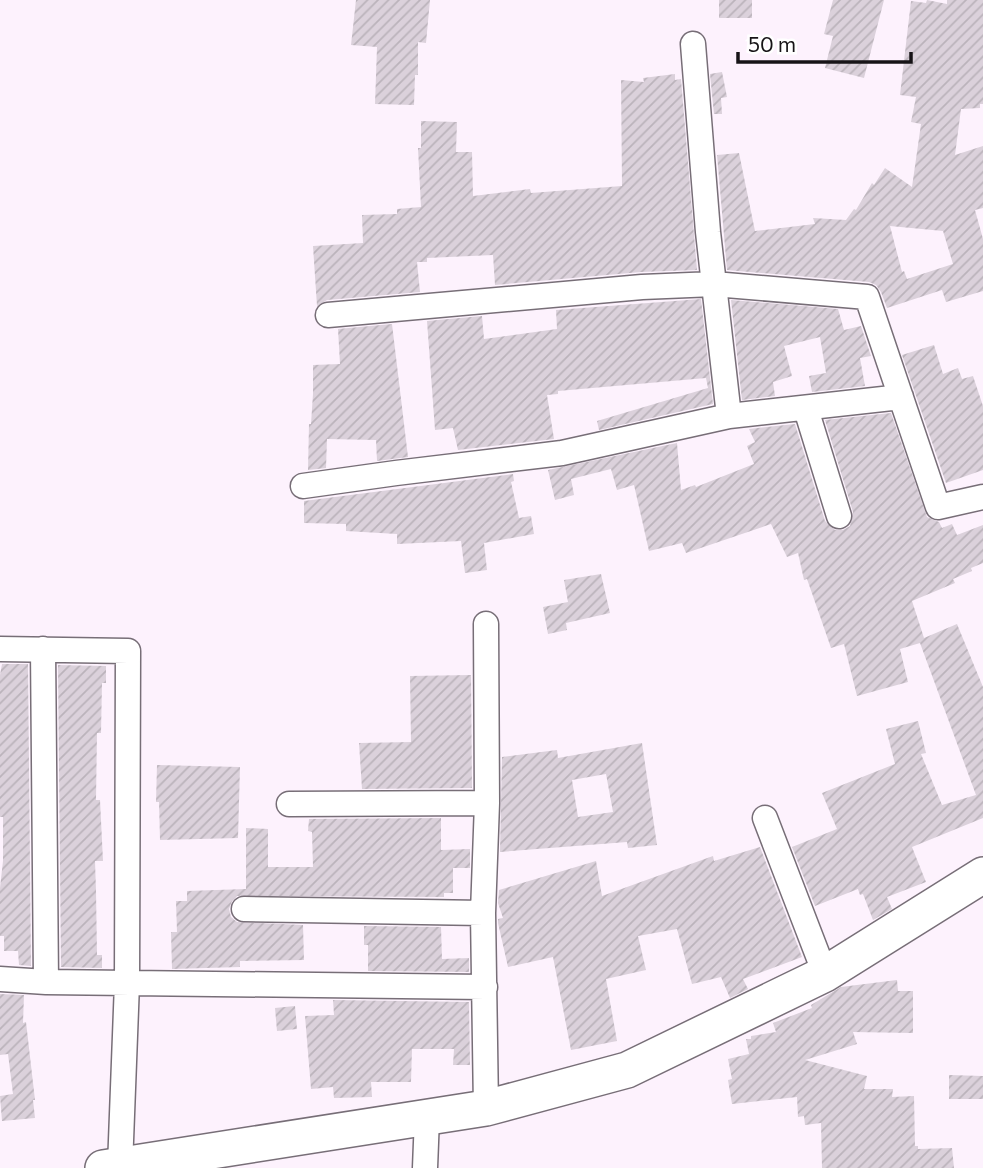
<svg xmlns="http://www.w3.org/2000/svg" width="983" height="1168" font-family="Commissioner,sans-serif">
	<style>
		.building { fill: url(#building-hatch); fill-rule: evenodd }
		.lines { fill: none; stroke-linecap: round; stroke-linejoin: round }
		.street-casing { stroke: #776e77; stroke-width: 27 }
		.secondary-casing { stroke: #776e77; stroke-width: 38 }
		.street { stroke: #fff; stroke-width: 24 }
		.secondary { stroke: #fff; stroke-width: 35 }
	</style>
	<defs>
		<pattern id="building-hatch" width="6" height="6" patternUnits="userSpaceOnUse" patternTransform="scale(1.75)"><rect width="6" height="6" fill="#dbd1db"/><path d="M-1 1l2-2M0 6l6-6M5 7l2-2" fill="none" stroke="#bbb3bb"/></pattern>
	</defs>
	<rect width="100%" height="100%" fill="#fdf2fd"/>
	<path class="building" d="M 356,0 L 430,0 L 426,43 L 418,42 L 418,75 L 415,75 L 414,105 L 375,104 L 377,47 L 351,45 Z
		M 719,0 L 752,0 L 752,18 L 719,18 Z
		M 833,0 L 884,0 L 864,78 L 825,68 L 833,36 L 824,34 Z
		M 927,0 L 947,4 L 947,0 L 983,0 L 983,104 L 980,104 L 980,108 L 961,109 L 955,155 L 983,146 L 983,208 L 975,210 L 983,239 L 983,291 L 946,302 L 942,290 L 887,308 L 881,292 L 876,285 L 869,282 L 727,270 L 717,155 L 739,153 L 755,231 L 815,224 L 813,218 L 846,220 L 854,209 L 856,210 L 872,183 L 874,185 L 885,168 L 912,187 L 921,124 L 911,122 L 916,97 L 900,95 L 911,1 L 926,3 ZM 890,226 L 943,231 L 953,264 L 907,279 L 904,271 L 902,272 Z
		M 722,72 L 727,97 L 721,98 L 722,114 L 714,114 L 710,74 Z
		M 675,74 L 675,80 L 681,79 L 697,270 L 641,272 L 495,285 L 493,255 L 427,258 L 427,262 L 417,262 L 420,292 L 327,300 L 317,306 L 313,246 L 363,243 L 362,215 L 397,214 L 397,209 L 421,207 L 418,148 L 421,148 L 421,121 L 457,122 L 456,152 L 472,152 L 473,196 L 530,189 L 531,193 L 622,186 L 621,80 L 644,82 L 643,78 Z
		M 701,299 L 713,404 L 599,430 L 597,421 L 708,388 L 706,378 L 558,391 L 558,394 L 547,395 L 554,439 L 458,450 L 453,428 L 435,430 L 427,321 L 482,316 L 484,339 L 557,329 L 556,310 Z
		M 731,300 L 838,309 L 844,330 L 861,326 L 871,356 L 860,358 L 865,386 L 812,392 L 809,376 L 826,373 L 820,337 L 784,346 L 792,376 L 773,382 L 775,396 L 742,400 Z
		M 392,324 L 408,457 L 377,461 L 376,440 L 327,439 L 326,468 L 308,470 L 309,424 L 311,424 L 313,394 L 313,365 L 340,364 L 338,329 Z
		M 934,345 L 943,374 L 958,368 L 962,379 L 973,376 L 983,406 L 983,470 L 946,483 L 902,355 Z
		M 891,413 L 927,517 L 939,522 L 942,528 L 952,524 L 957,535 L 983,525 L 983,563 L 971,568 L 972,571 L 953,579 L 955,583 L 912,601 L 924,638 L 957,624 L 983,687 L 983,818 L 912,847 L 926,882 L 887,897 L 892,909 L 873,920 L 863,894 L 860,895 L 858,889 L 815,906 L 792,847 L 837,829 L 822,793 L 895,764 L 886,729 L 918,721 L 926,753 L 921,754 L 942,805 L 976,795 L 920,643 L 900,649 L 908,682 L 857,696 L 844,644 L 831,648 L 807,579 L 804,580 L 798,553 L 787,557 L 771,524 L 686,553 L 682,543 L 649,551 L 634,485 L 617,490 L 611,469 L 571,479 L 574,495 L 555,500 L 548,470 L 677,443 L 681,490 L 695,485 L 696,487 L 754,464 L 747,446 L 755,442 L 749,429 L 795,424 L 825,521 L 835,530 L 843,530 L 850,526 L 853,512 L 825,420 Z
		M 513,474 L 514,481 L 511,482 L 519,518 L 531,516 L 534,534 L 484,543 L 487,570 L 465,573 L 461,541 L 397,544 L 397,534 L 346,531 L 346,524 L 304,523 L 304,501 Z
		M 601,574 L 610,613 L 566,623 L 567,630 L 548,634 L 543,607 L 568,602 L 564,580 Z
		M 2,664 L 28,664 L 31,966 L 19,965 L 18,951 L 4,951 L 4,936 L 0,936 L 0,888 L 3,861 L 3,817 L 0,817 L 0,675 Z
		M 58,665 L 106,666 L 106,683 L 102,683 L 101,733 L 97,733 L 96,800 L 100,800 L 103,861 L 95,861 L 96,891 L 97,955 L 102,955 L 102,968 L 61,967 Z
		M 471,675 L 472,788 L 362,789 L 359,743 L 411,742 L 410,676 Z
		M 642,743 L 657,845 L 628,848 L 627,842 L 500,852 L 502,757 L 557,750 L 558,758 ZM 606,774 L 613,812 L 578,817 L 572,780 Z
		M 157,765 L 240,767 L 238,838 L 160,840 L 159,802 L 156,802 Z
		M 441,818 L 441,850 L 470,849 L 470,868 L 453,868 L 453,893 L 444,893 L 444,897 L 237,896 L 232,901 L 229,909 L 231,917 L 237,922 L 303,925 L 304,960 L 240,961 L 240,967 L 172,969 L 171,932 L 177,932 L 176,901 L 187,901 L 187,891 L 246,889 L 246,828 L 268,829 L 268,867 L 313,867 L 312,832 L 308,831 L 309,819 Z
		M 760,847 L 802,957 L 743,979 L 748,989 L 730,998 L 721,977 L 692,984 L 677,929 L 638,936 L 646,970 L 606,979 L 617,1041 L 571,1050 L 553,957 L 508,967 L 498,923 L 498,919 L 503,918 L 498,903 L 499,890 L 596,861 L 602,896 L 713,856 L 714,861 Z
		M 364,926 L 441,927 L 442,959 L 469,958 L 469,972 L 368,971 L 368,945 L 364,945 Z
		M 897,980 L 898,991 L 913,991 L 913,1033 L 853,1032 L 857,1044 L 805,1060 L 867,1076 L 864,1089 L 893,1089 L 892,1097 L 914,1096 L 915,1146 L 918,1146 L 918,1149 L 952,1148 L 954,1168 L 822,1168 L 821,1123 L 805,1125 L 804,1116 L 798,1117 L 797,1097 L 732,1104 L 728,1080 L 732,1079 L 728,1059 L 749,1054 L 746,1039 L 751,1039 L 751,1036 L 776,1032 L 773,1023 L 812,1008 L 811,1005 L 841,987 Z
		M 0,994 L 24,995 L 23,1023 L 26,1022 L 35,1100 L 33,1100 L 35,1118 L 2,1121 L 0,1096 L 13,1094 L 8,1054 L 0,1055 Z
		M 333,1000 L 469,1002 L 470,1065 L 453,1065 L 454,1049 L 412,1049 L 411,1082 L 371,1082 L 372,1097 L 334,1098 L 333,1087 L 311,1089 L 305,1016 L 334,1015 Z
		M 295,1006 L 297,1029 L 277,1031 L 275,1008 Z
		M 949,1075 L 983,1076 L 983,1099 L 949,1099 Z"/>
	<g class="lines">
		<defs>
			<path id="street" d="M 693,44 L 708,232 L 729,416
				M 328,315 L 642,287 L 714,284 L 867,297 L 938,507 L 983,497
				M 806,409 L 839,516
				M 303,486 L 396,473 L 562,453 L 729,416 L 901,397
				M 0,649 L 128,651 L 127,983 L 120,1167
				M 43,649 L 46,982
				M 289,804 L 487,803
				M 765,818 L 825,974
				M 244,909 L 483,913
				M 0,979 L 46,982 L 485,987
				M 486,1108 L 483,913 L 487,803 L 486,624
				M 425,1168 L 427,1117"/>
			<path id="secondary" d="M 103,1168 L 486,1108 L 627,1070 L 825,974 L 983,875"/>
		</defs>
		<use href="#street" class="street-casing"/>
		<use href="#secondary" class="secondary-casing"/>
		<use href="#street" class="street"/>
		<use href="#secondary" class="secondary"/>
	</g>
	<path d="M738 52v10h173v-10" fill="none" stroke="#171417" stroke-width="3.5"/>
	<text x="748" y="52" font-size="21" fill="#171417" stroke="#ffffff" stroke-width="5" paint-order="stroke">50 m</text>
</svg>
